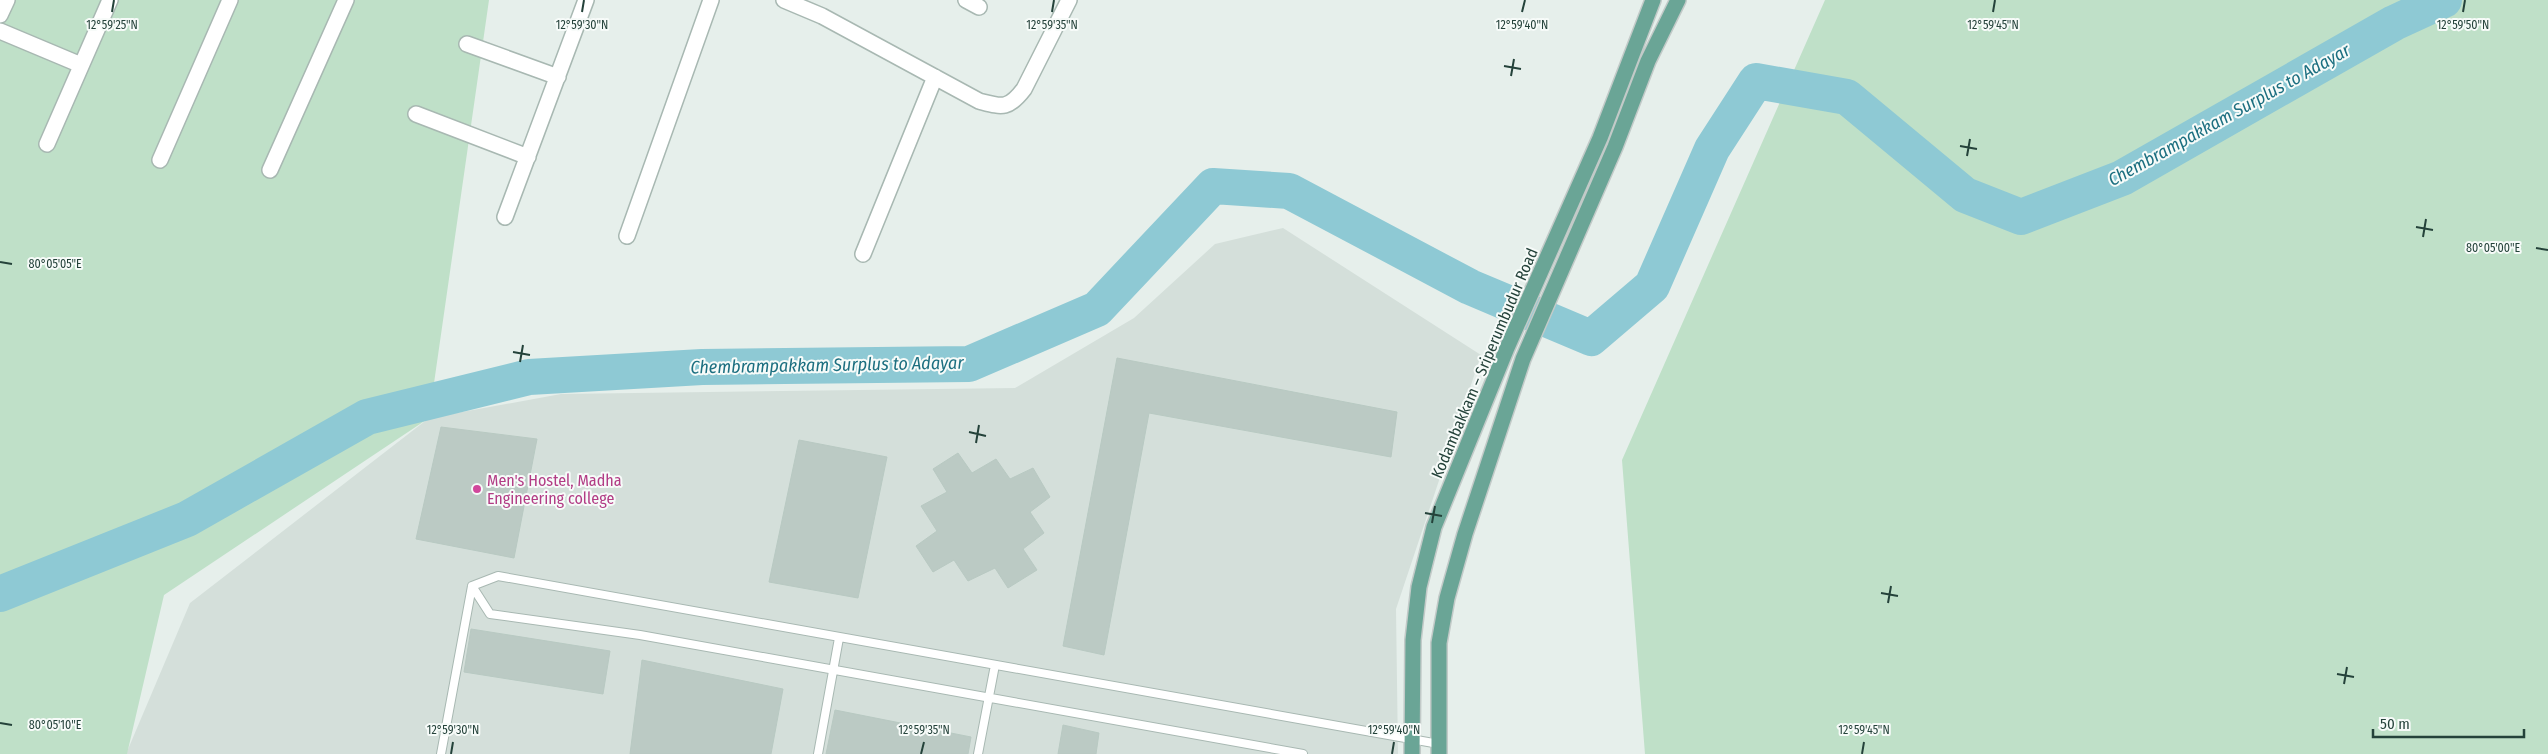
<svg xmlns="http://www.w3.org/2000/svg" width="2548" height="754" font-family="'Fira Sans Condensed',sans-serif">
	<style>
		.built { fill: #d4dfda }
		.green { fill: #bfe0c8 }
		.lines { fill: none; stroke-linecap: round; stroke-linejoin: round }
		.river { stroke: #8ec9d4; stroke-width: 36 }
		.building { fill: #bbcac4; stroke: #b8c9c2 }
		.service-casing { stroke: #a8b8b2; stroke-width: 10 }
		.minor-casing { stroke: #a8b8b2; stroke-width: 18 }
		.primary-casing { stroke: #c2cac8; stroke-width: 18 }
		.service { stroke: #fff; stroke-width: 8 }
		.minor { stroke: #fff; stroke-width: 15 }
		.primary { stroke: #6aa596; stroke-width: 15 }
		.ticks { fill: none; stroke: #24423a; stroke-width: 2 }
		.hotel-dot { fill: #d1479c; stroke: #f7fbf9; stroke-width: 2 }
		.labels { text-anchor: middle; stroke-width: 4; stroke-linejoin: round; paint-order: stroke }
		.street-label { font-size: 16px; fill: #24423a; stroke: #f7fbf9 }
		.hotel-label { font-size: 16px; fill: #b23c85; stroke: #f7fbf9; text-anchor: start }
		.water-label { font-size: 18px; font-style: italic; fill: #1c6f80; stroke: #f7fbf9 }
		.ticks-label { font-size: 12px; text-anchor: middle; fill: #24423a; stroke: #f7fbf9; stroke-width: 4; stroke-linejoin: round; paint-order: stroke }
	</style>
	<rect width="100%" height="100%" fill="#e6efeb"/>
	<path class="built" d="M 1283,228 L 1481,355 L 1396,609 L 1398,754 L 126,754 L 190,603 L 429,418 L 561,394 L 1015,388 L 1134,318 L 1215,244 Z"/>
	<path class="green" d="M 0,0 L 489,0 L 429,418 L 164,595 L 127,754 L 0,754 Z
		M 1825,0 L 2548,0 L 2548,754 L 1645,754 L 1622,460 Z"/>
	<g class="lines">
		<path class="river" d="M 0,594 L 187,519 L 367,417 L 529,377 L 702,367 L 969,364 L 1097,309 L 1213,186 L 1289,191 L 1470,287 L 1591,338 L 1652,286 L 1712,149 L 1756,81 L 1847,97 L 1965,195 L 2021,217 L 2122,178 L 2394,23 L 2444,0"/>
	</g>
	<path class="building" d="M 1117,358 L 1397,412 L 1391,457 L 1149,413 L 1104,655 L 1063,646 Z
		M 441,427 L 537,439 L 514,558 L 416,539 Z
		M 799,440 L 887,457 L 858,598 L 769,582 Z
		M 958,453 L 972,473 L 996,459 L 1010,479 L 1033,468 L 1050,497 L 1030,512 L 1044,533 L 1023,549 L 1037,570 L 1008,588 L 995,568 L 968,581 L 954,560 L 933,572 L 916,546 L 937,531 L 921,506 L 947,492 L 933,469 Z
		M 471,629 L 610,651 L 603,694 L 464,672 Z
		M 642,660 L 783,689 L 771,754 L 630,754 Z
		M 835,710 L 971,737 L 968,754 L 826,754 Z
		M 1063,725 L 1099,733 L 1096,754 L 1058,754 Z"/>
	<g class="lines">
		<defs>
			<path id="service" d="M 472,586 L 498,576 L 1439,744
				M 472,586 L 490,614 L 640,635 L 1303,754
				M 441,754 L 472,586
				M 818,754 L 839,638
				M 978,754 L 995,665"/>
			<path id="minor" d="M 784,0 L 822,16 L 979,101 C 1002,107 1008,110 1024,89 L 1069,0
				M 966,0 L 979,7
				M 0,15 L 7,0
				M 0,31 L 81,65
				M 467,44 L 558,77
				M 416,114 L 528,157
				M 47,144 L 110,0
				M 160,160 L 230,0
				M 270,170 L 346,0
				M 505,217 L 586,0
				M 627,236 L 711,0
				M 863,254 L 935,77"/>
			<path id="primary" d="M 1412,754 L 1413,640 L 1419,587 L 1434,527 L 1507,348 L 1600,138 L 1653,0
				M 1439,754 L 1439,643 L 1447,598 L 1465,534 L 1523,359 L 1615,147 L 1648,61 L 1678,0"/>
		</defs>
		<use href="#service" class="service-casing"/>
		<use href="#minor" class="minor-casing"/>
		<use href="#primary" class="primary-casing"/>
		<use href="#service" class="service"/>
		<use href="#minor" class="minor"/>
		<use href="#primary" class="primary"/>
	</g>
	<path class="ticks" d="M 112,12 L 114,0M 582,12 L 584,0M 1052,12 L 1054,0M 1522,12 L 1525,0M 1993,12 L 1995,0M 2463,12 L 2465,0M 1504,66 L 1521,69M 1511,76 L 1514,59M 1960,146 L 1977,149M 1967,156 L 1970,139M 2416,227 L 2433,230M 2423,237 L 2426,219M 2536,248 L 2548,250M 0,262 L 12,264M 513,352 L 530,355M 520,362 L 523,345M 969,432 L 986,436M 976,443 L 979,425M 1425,513 L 1442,516M 1432,523 L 1435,506M 1881,593 L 1898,596M 1888,603 L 1891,586M 2337,674 L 2354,677M 2344,684 L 2347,667M 0,723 L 12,725M 451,754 L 453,742M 921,754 L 924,742M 1392,754 L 1394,742M 1862,754 L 1864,742"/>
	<circle class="hotel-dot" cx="477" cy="489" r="5"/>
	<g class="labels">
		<g class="street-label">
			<text transform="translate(1484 363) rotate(-67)" y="6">Kodambakkam – Sriperumbudur Road</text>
		</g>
		<g class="hotel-label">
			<text x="487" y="486">Men's Hostel, Madha<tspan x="487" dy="18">Engineering college</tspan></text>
		</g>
		<g class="water-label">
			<text transform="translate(2229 115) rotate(-29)" y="6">Chembrampakkam Surplus to Adayar</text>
			<text transform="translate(827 365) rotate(-1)" y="6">Chembrampakkam Surplus to Adayar</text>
		</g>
	</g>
	<g class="ticks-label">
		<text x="582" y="29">12°59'30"N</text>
		<text x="1052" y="29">12°59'35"N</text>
		<text x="1522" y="29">12°59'40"N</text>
		<text x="1993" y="29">12°59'45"N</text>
		<text x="2463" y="29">12°59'50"N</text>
		<text x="112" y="29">12°59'25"N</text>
		<text x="2493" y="252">80°05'00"E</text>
		<text x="55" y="268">80°05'05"E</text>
		<text x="55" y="729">80°05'10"E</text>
		<text x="453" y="734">12°59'30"N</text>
		<text x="924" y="734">12°59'35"N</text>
		<text x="1394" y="734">12°59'40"N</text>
		<text x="1864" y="734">12°59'45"N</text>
	</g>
	<path d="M2373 729v8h151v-8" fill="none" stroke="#24423a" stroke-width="2.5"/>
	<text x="2380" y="729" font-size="15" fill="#24423a" stroke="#f7fbf9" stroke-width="4" paint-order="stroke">50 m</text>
</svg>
